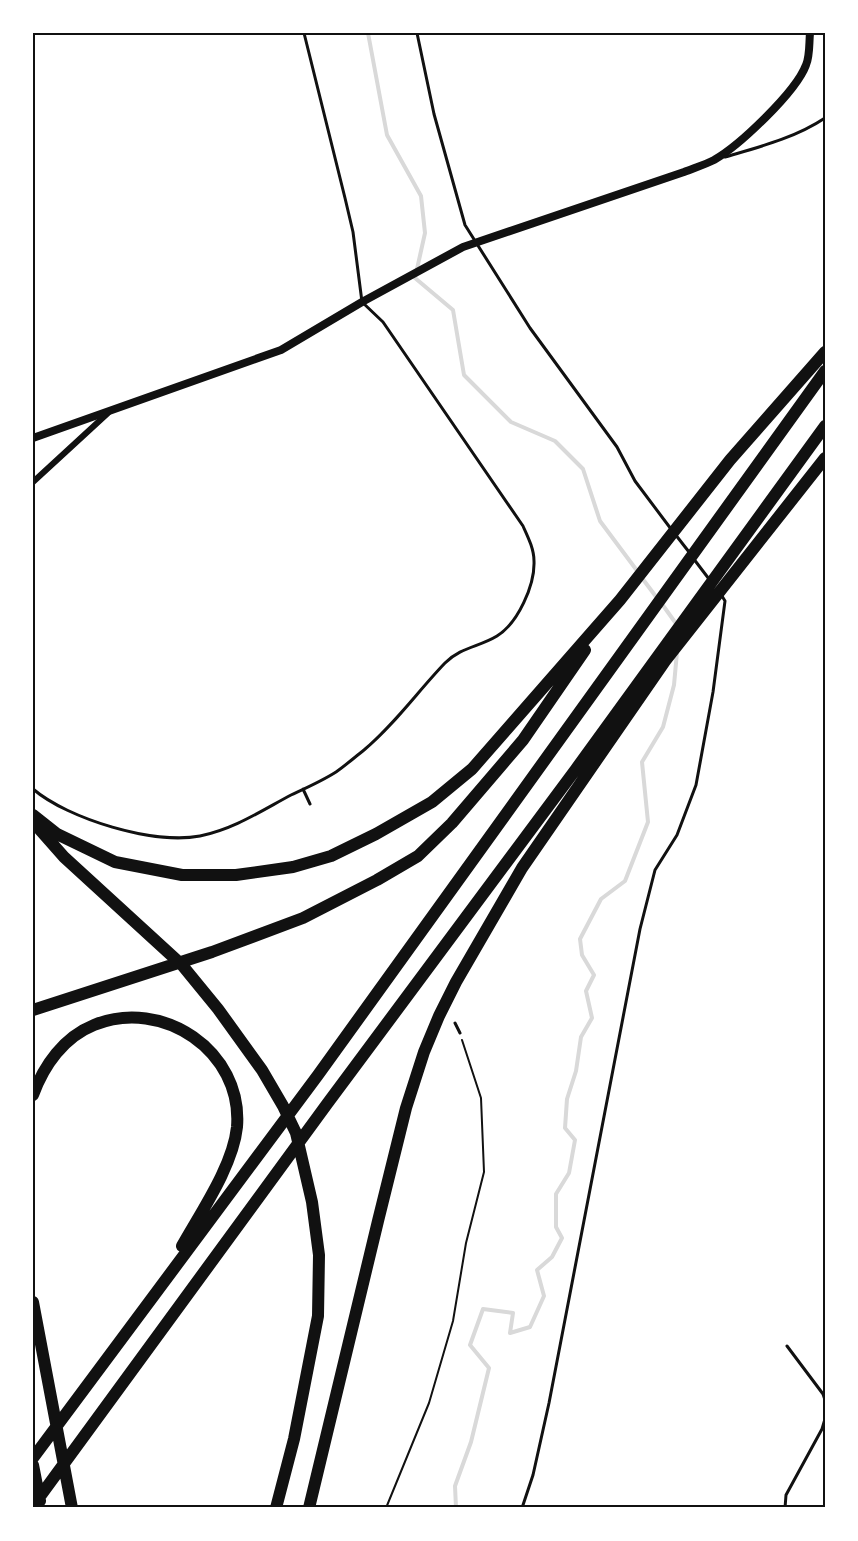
<svg xmlns="http://www.w3.org/2000/svg" width="858" height="1541" font-family="'DM Sans',sans-serif">
	<style>
		.lines { fill: none; stroke-linecap: round; stroke-linejoin: round }
		.stream { stroke: #d9d9d9; stroke-width: 4 }
		.path { stroke: #111; stroke-width: 2 }
		.service { stroke: #111; stroke-width: 3 }
		.minor { stroke: #111; stroke-width: 6 }
		.tertiary { stroke: #111; stroke-width: 8 }
		.motorway { stroke: #111; stroke-width: 12 }
		.neatline { fill: none; stroke: #111; stroke-width: 2 }
	</style>
	<rect width="100%" height="100%" fill="#fff"/>
	<g class="lines">
		<path class="stream" d="M 368,33 L 387,135 L 421,196 L 425,233 L 415,278 L 453,310 L 464,375 L 511,422 L 555,441 L 583,469 L 600,521 L 638,572
			M 642,578 L 657,598
			M 662,604 L 677,625
			M 456,1508 L 455,1486 L 471,1442 L 489,1368 L 470,1345 L 483,1309 L 513,1313 L 510,1333 L 530,1327 L 544,1296 L 537,1270 L 552,1257 L 562,1238 L 556,1227 L 556,1194 L 569,1173 L 575,1140 L 565,1128 L 567,1099 L 576,1071 L 581,1037 L 592,1018 L 586,991 L 594,975 L 582,955 L 580,939 L 601,899 L 625,881 L 648,822 L 642,762 L 663,727 L 674,685 L 677,652"/>
		<path class="path" d="M 386,1508 L 429,1403 L 453,1321 L 466,1243 L 484,1172 L 481,1098 L 462,1040"/>
		<path class="service" d="M 417,33 L 434,114 L 465,225 L 530,328 L 617,447 L 635,481 L 671,529
			M 725,157 C 759,147 795,138 825,118
			M 675,534 L 689,552
			M 693,558 L 709,579
			M 33,789 C 68,819 154,845 200,836 C 234,829 261,811 291,795 C 306,788 322,781 336,772 C 346,765 355,757 364,750 C 395,724 418,691 445,663 C 461,647 479,647 497,636 C 518,623 535,585 534,561 C 534,549 528,537 523,526 L 383,322 L 362,302 L 353,232 L 345,198 L 304,33
			M 303,789 L 310,804
			M 455,1023 L 460,1033
			M 787,1346 L 823,1394 L 825,1400
			M 522,1508 L 533,1475 L 549,1403 L 640,929 L 655,870 L 677,835 L 696,785 L 713,692 L 725,601 L 722,596
			M 785,1508 L 786,1495 L 822,1429 L 825,1419"/>
		<path class="minor" d="M 33,482 L 108,413"/>
		<path class="tertiary" d="M 33,438 L 281,350 L 362,302 L 463,247 L 684,172 C 694,168 704,165 714,160 C 739,146 796,92 806,65 C 810,56 809,43 810,33"/>
		<path class="motorway" d="M 33,815 L 57,834 L 115,862 L 182,875 L 236,875 L 293,867 L 331,856 L 376,834 L 432,802 L 472,769 L 620,600 L 730,460 L 825,352
			M 34,823 L 64,857 L 182,965 L 218,1009 L 262,1070 L 283,1106 L 296,1133 L 312,1202 L 319,1255 L 318,1316 L 294,1439 L 276,1508
			M 33,1010 L 212,952 L 303,918 L 377,880 L 418,856 L 452,823 L 523,740 L 585,650
			M 33,1095 C 44,1065 64,1037 94,1025 C 162,997 243,1051 237,1127 C 233,1166 201,1212 182,1246
			M 33,1302 L 72,1508
			M 33,1458 L 318,1075 L 825,371
			M 33,1465 L 40,1501
			M 33,1506 L 327,1104 L 576,769 L 825,426
			M 309,1508 L 378,1221 L 406,1108 L 424,1052 L 439,1016 L 456,982 L 522,868 L 665,661 L 825,458"/>
	</g>
	<rect width="858" height="1541" fill="none" stroke="#ffffff" stroke-width="69"/>
	<rect x="34" y="34" width="790" height="1472" class="neatline"/>
</svg>
